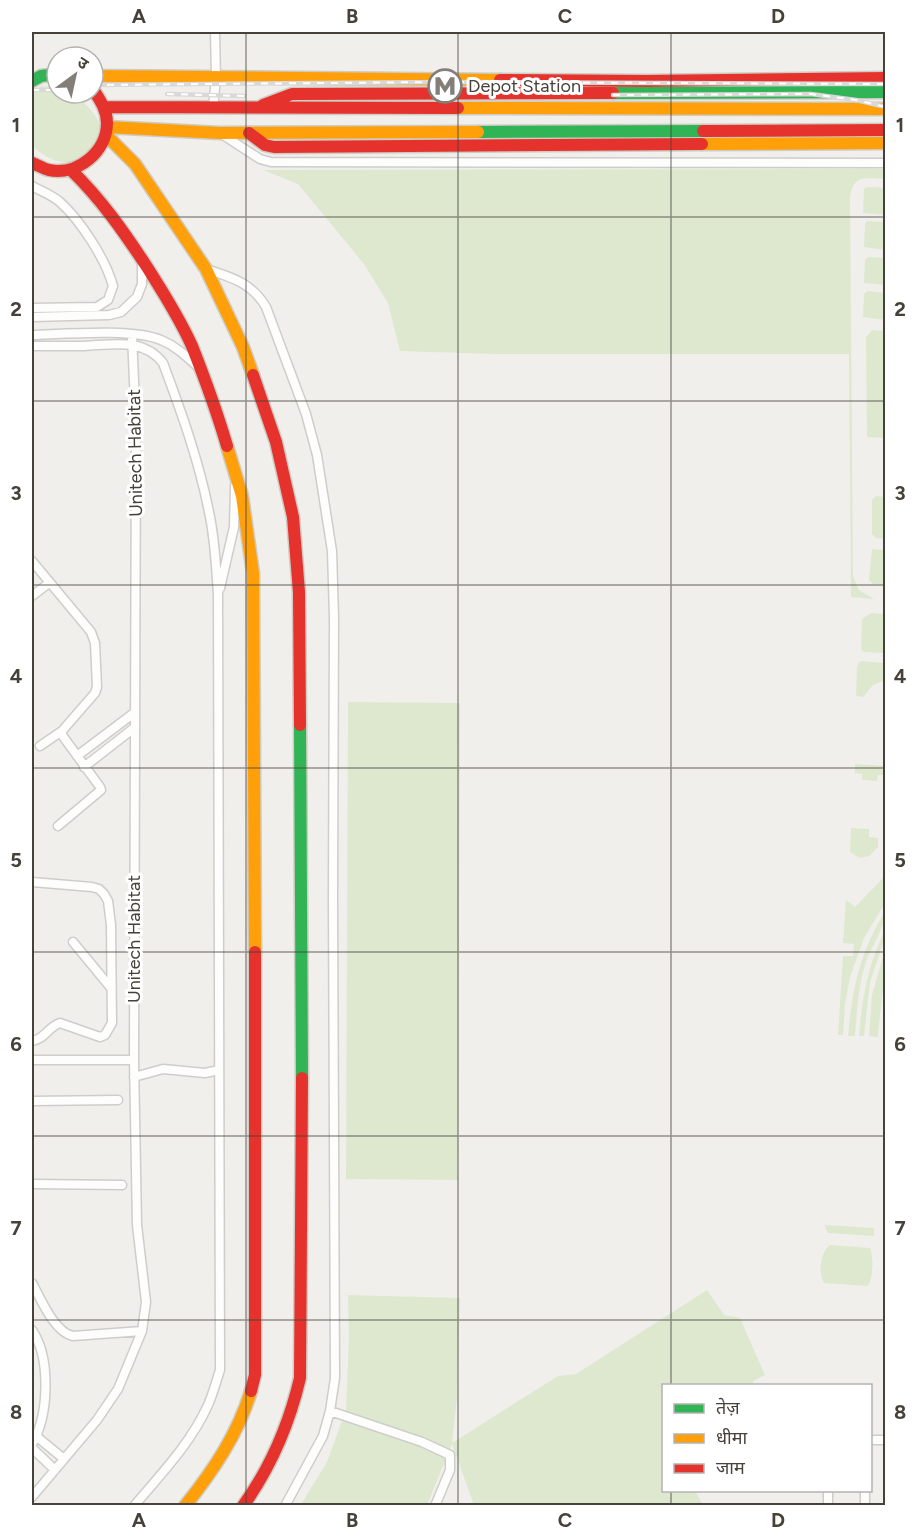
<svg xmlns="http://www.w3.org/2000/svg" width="917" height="1537" font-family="Figtree,'Noto Sans Devanagari',sans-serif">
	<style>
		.green { fill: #dee8cf }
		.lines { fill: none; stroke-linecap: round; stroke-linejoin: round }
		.street-casing { stroke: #cfcdca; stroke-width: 11 }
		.fast-casing { stroke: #cfccc4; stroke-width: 15 }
		.slow-casing { stroke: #cfccc4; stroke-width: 15 }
		.jam-casing { stroke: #cfccc4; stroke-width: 15 }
		.street { stroke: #fdfdfc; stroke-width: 8 }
		.fast { stroke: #30b455; stroke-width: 12 }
		.slow { stroke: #ff9f0a; stroke-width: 12 }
		.jam { stroke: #e5322d; stroke-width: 12 }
		.rail-casing { stroke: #d9d9d8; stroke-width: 4.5 }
		.rail { stroke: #fff; stroke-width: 2; stroke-dasharray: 7; stroke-linecap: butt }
		.grid { fill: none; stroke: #464139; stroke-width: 1.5; stroke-opacity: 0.55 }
		.labels { text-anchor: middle; stroke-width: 6; stroke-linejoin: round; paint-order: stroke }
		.poi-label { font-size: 18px; fill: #464139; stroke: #fff; text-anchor: start }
		.street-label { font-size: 18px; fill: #464139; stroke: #fff }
		.neatline { fill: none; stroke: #464139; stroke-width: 2 }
		.grid-label { font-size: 20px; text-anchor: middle; font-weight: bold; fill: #464139 }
	</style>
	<rect width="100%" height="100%" fill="#f1efec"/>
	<path class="green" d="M 42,86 L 57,87 L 57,93 C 71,93 76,95 86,105 C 101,120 106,131 92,149 C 75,171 49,163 32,145 L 32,90 Z
		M 885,169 L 885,179 C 866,179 854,173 850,197 L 853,576 L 859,590 L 874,599 L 851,597 L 849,354 L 493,354 L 400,351 L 388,303 L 364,264 L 298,184 L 263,170 Z
		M 867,187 L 885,188 L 885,215 L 863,213 L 864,189 Z
		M 867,221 L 885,222 L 885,250 L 864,247 L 865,224 Z
		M 868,257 L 885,258 L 885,285 L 864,283 L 865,260 Z
		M 867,291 L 885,293 L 885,320 L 863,317 L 864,294 Z
		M 872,330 L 885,331 L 885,438 L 867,437 L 866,337 Z
		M 876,496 L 885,497 L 885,539 L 876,538 L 872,534 L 872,500 Z
		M 872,549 L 885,550 L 885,585 L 873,584 L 869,580 Z
		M 871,613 L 885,614 L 885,653 L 864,652 L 861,649 L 862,619 Z
		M 860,661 L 885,663 L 885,680 L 873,685 L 863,697 L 856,696 L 857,666 Z
		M 348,702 L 460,703 L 458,1180 L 346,1179 Z
		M 855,764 L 885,766 L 885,775 L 878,775 L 877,781 L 862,780 L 862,774 L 855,773 Z
		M 851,828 L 869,829 L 869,837 L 878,838 L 878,847 L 869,856 L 860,858 L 850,852 Z
		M 885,876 L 885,903 L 864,938 L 850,977 L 845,1004 L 843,1035 L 838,1035 L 843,956 L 853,956 L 854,944 L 843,943 L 846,900 L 855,907 Z
		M 885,912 C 886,926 870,949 865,965 C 858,988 857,1012 855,1036 L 848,1036 C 852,990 860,951 885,912 Z
		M 885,930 L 885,938 L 870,982 L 864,1036 L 859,1036 C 862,998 868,964 885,930 Z
		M 885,950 C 886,979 880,1007 878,1037 L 869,1036 L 872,995 Z
		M 825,1225 L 874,1228 L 874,1236 L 828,1233 L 826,1230 Z
		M 830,1245 L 870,1248 C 874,1258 873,1277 868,1286 L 824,1283 C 818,1273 820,1252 830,1245 Z
		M 707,1290 L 724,1315 L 740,1318 L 765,1375 L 753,1381 L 753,1385 L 664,1386 L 664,1490 L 695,1491 L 703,1505 L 474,1505 L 452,1444 L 427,1505 L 300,1506 L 327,1462 L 346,1410 L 349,1337 L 348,1295 L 460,1298 L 457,1398 L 452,1443 L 558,1376 L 576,1374 Z"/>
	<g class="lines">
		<defs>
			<path id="street" d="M 213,108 L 216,78 L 215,32
				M 220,133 L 260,159 L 271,162 L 886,163
				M 32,186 C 41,191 52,195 60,202 C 81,221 106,260 113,286 L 108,300 L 97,307 L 32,308
				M 206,269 C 231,277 252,283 266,307 L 306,414 L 317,455 L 332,551 L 334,617 L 333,900 L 335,1378 L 330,1411 L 323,1436 L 285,1506
				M 32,317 L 109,315 L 121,312 L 137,297 L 142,284 L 142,260
				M 32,335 C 64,334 133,328 161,340 C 176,346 187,357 198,367
				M 32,346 C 49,346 66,346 84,346 C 111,345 143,337 163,363 C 181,411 199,461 209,512 C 215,539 216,567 218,594 L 220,1370 C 216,1382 213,1394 208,1405 C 191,1443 161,1474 134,1506
				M 32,561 L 91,632 L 95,643 L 97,687 L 95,693 L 62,731 L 62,735 L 100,787 L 101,790 L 58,826
				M 220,588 L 234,527 L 235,486
				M 32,596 L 49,583
				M 40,746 L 62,731
				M 77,756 L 134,713
				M 84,767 L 134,728
				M 32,882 L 92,887 L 99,889 L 104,894 L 108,901 L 111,925 L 112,1023 L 105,1035 L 100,1037 L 60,1023 C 48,1027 45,1039 32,1041
				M 73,942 L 111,988
				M 32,1060 L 134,1060
				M 134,1077 L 163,1069 L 205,1073 L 219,1070
				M 32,1101 L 118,1100
				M 32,1184 L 122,1185
				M 32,1283 C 41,1299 54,1332 73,1336 L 142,1331
				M 32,1330 C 51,1358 49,1415 32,1444
				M 330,1411 L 422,1442 L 450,1455 L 450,1470 L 435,1506
				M 36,1436 L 64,1459
				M 870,1440 L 886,1440
				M 32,1448 L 55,1470
				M 32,1497 L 97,1420 L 118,1389 L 142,1331 L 146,1302 L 137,1225 L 134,1060 L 136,427 L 132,335
				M 828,1506 L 828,1490
				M 865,1506 L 865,1490"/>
			<path id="fast" d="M 32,81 L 41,76 L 57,74
				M 613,93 L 886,92
				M 478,132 L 703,131
				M 300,725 L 302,1078"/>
			<path id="slow" d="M 93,76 L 500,80
				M 458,108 L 886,109
				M 107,127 L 220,133 L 478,132
				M 106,135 L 135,164 L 206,269 L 243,347 L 253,375
				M 702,144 L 886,143
				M 227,446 L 242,496 L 253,573 L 255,952
				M 185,1506 C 213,1471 238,1434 251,1391"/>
			<path id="jam" d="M 500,80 L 647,81 L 886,78
				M 263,105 L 292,94 L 613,93
				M 105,107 L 458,108
				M 703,131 L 886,130
				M 249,133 L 265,145 L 274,147 L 702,144
				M 32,163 C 38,165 44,169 49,170 C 77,176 107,152 107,123 C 107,110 100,100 93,89
				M 71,170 C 101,199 124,232 147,267 C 163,292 180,319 192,346 C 205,379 217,412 227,446
				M 253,375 L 276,442 L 293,517 L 299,592 L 300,725
				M 251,1391 L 255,1375 L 255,952
				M 243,1506 C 271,1467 289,1425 300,1378 L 302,1078"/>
		</defs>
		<use href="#street" class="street-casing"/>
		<use href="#fast" class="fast-casing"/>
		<use href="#slow" class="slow-casing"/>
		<use href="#jam" class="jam-casing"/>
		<use href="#street" class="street"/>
		<use href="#fast" class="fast"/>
		<use href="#slow" class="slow"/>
		<use href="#jam" class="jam"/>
		<defs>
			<path id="rail" d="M 93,85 L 444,82 L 886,84
				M 32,90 L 57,90
				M 167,94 L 244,96
				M 613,95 L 811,94 L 856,100 L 886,107"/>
		</defs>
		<use href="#rail" class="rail-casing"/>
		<use href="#rail" class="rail"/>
	</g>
	<path class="grid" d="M 246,32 L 246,1506M 458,32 L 458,1506M 671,32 L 671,1386M 32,217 L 886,217M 32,401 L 886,401M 32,585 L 886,585M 32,768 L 886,768M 32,952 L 886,952M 32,1136 L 886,1136M 32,1320 L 886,1320M 671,1490 L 671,1506"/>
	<defs>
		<symbol id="metro-ring" viewBox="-11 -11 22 22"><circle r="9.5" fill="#fff" stroke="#827e78" stroke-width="1.5"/><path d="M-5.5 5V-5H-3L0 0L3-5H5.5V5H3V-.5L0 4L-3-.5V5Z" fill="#827e78"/></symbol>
	</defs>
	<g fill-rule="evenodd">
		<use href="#metro-ring" x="426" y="67" width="38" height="38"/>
	</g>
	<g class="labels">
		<g class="poi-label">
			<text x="468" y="92">Depot Station</text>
		</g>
		<g class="street-label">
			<text transform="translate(135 453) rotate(-91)" y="6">Unitech Habitat</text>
			<text transform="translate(134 939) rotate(-90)" y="6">Unitech Habitat</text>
		</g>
	</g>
	<rect width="917" height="1537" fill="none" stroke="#ffffff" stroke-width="66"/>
	<rect x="662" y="1384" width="210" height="108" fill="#ffffff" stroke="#b5b3b0" stroke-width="1.5"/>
	<rect x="674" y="1404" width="30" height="9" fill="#30b455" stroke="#b5b3b0" stroke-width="1.5"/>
	<text x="716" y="1414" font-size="18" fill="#464139">तेज़</text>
	<rect x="674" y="1434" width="30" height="9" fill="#ff9f0a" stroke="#b5b3b0" stroke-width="1.5"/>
	<text x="716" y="1444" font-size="18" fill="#464139">धीमा</text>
	<rect x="674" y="1464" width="30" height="9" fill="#e5322d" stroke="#b5b3b0" stroke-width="1.5"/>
	<text x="716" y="1474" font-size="18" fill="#464139">जाम</text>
	<g transform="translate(75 75) rotate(33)"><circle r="28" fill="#ffffff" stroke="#b5b3b0" stroke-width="1.5"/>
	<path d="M0-4.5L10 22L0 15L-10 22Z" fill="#827e78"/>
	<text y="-9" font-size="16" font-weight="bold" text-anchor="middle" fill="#464139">उ</text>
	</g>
	<rect x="33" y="33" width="851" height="1471" class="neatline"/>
	<g class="grid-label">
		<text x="139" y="23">A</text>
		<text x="352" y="23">B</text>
		<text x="565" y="23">C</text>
		<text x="778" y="23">D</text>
		<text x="16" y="132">1</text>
		<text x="900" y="132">1</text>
		<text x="16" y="316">2</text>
		<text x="900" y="316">2</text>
		<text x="16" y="500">3</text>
		<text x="900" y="500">3</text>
		<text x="16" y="683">4</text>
		<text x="900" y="683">4</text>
		<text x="16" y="867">5</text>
		<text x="900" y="867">5</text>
		<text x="16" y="1051">6</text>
		<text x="900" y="1051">6</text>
		<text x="16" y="1235">7</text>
		<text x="900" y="1235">7</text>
		<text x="16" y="1419">8</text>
		<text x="900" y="1419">8</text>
		<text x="139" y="1527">A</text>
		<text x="352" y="1527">B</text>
		<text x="565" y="1527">C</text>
		<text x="778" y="1527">D</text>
	</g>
</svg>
